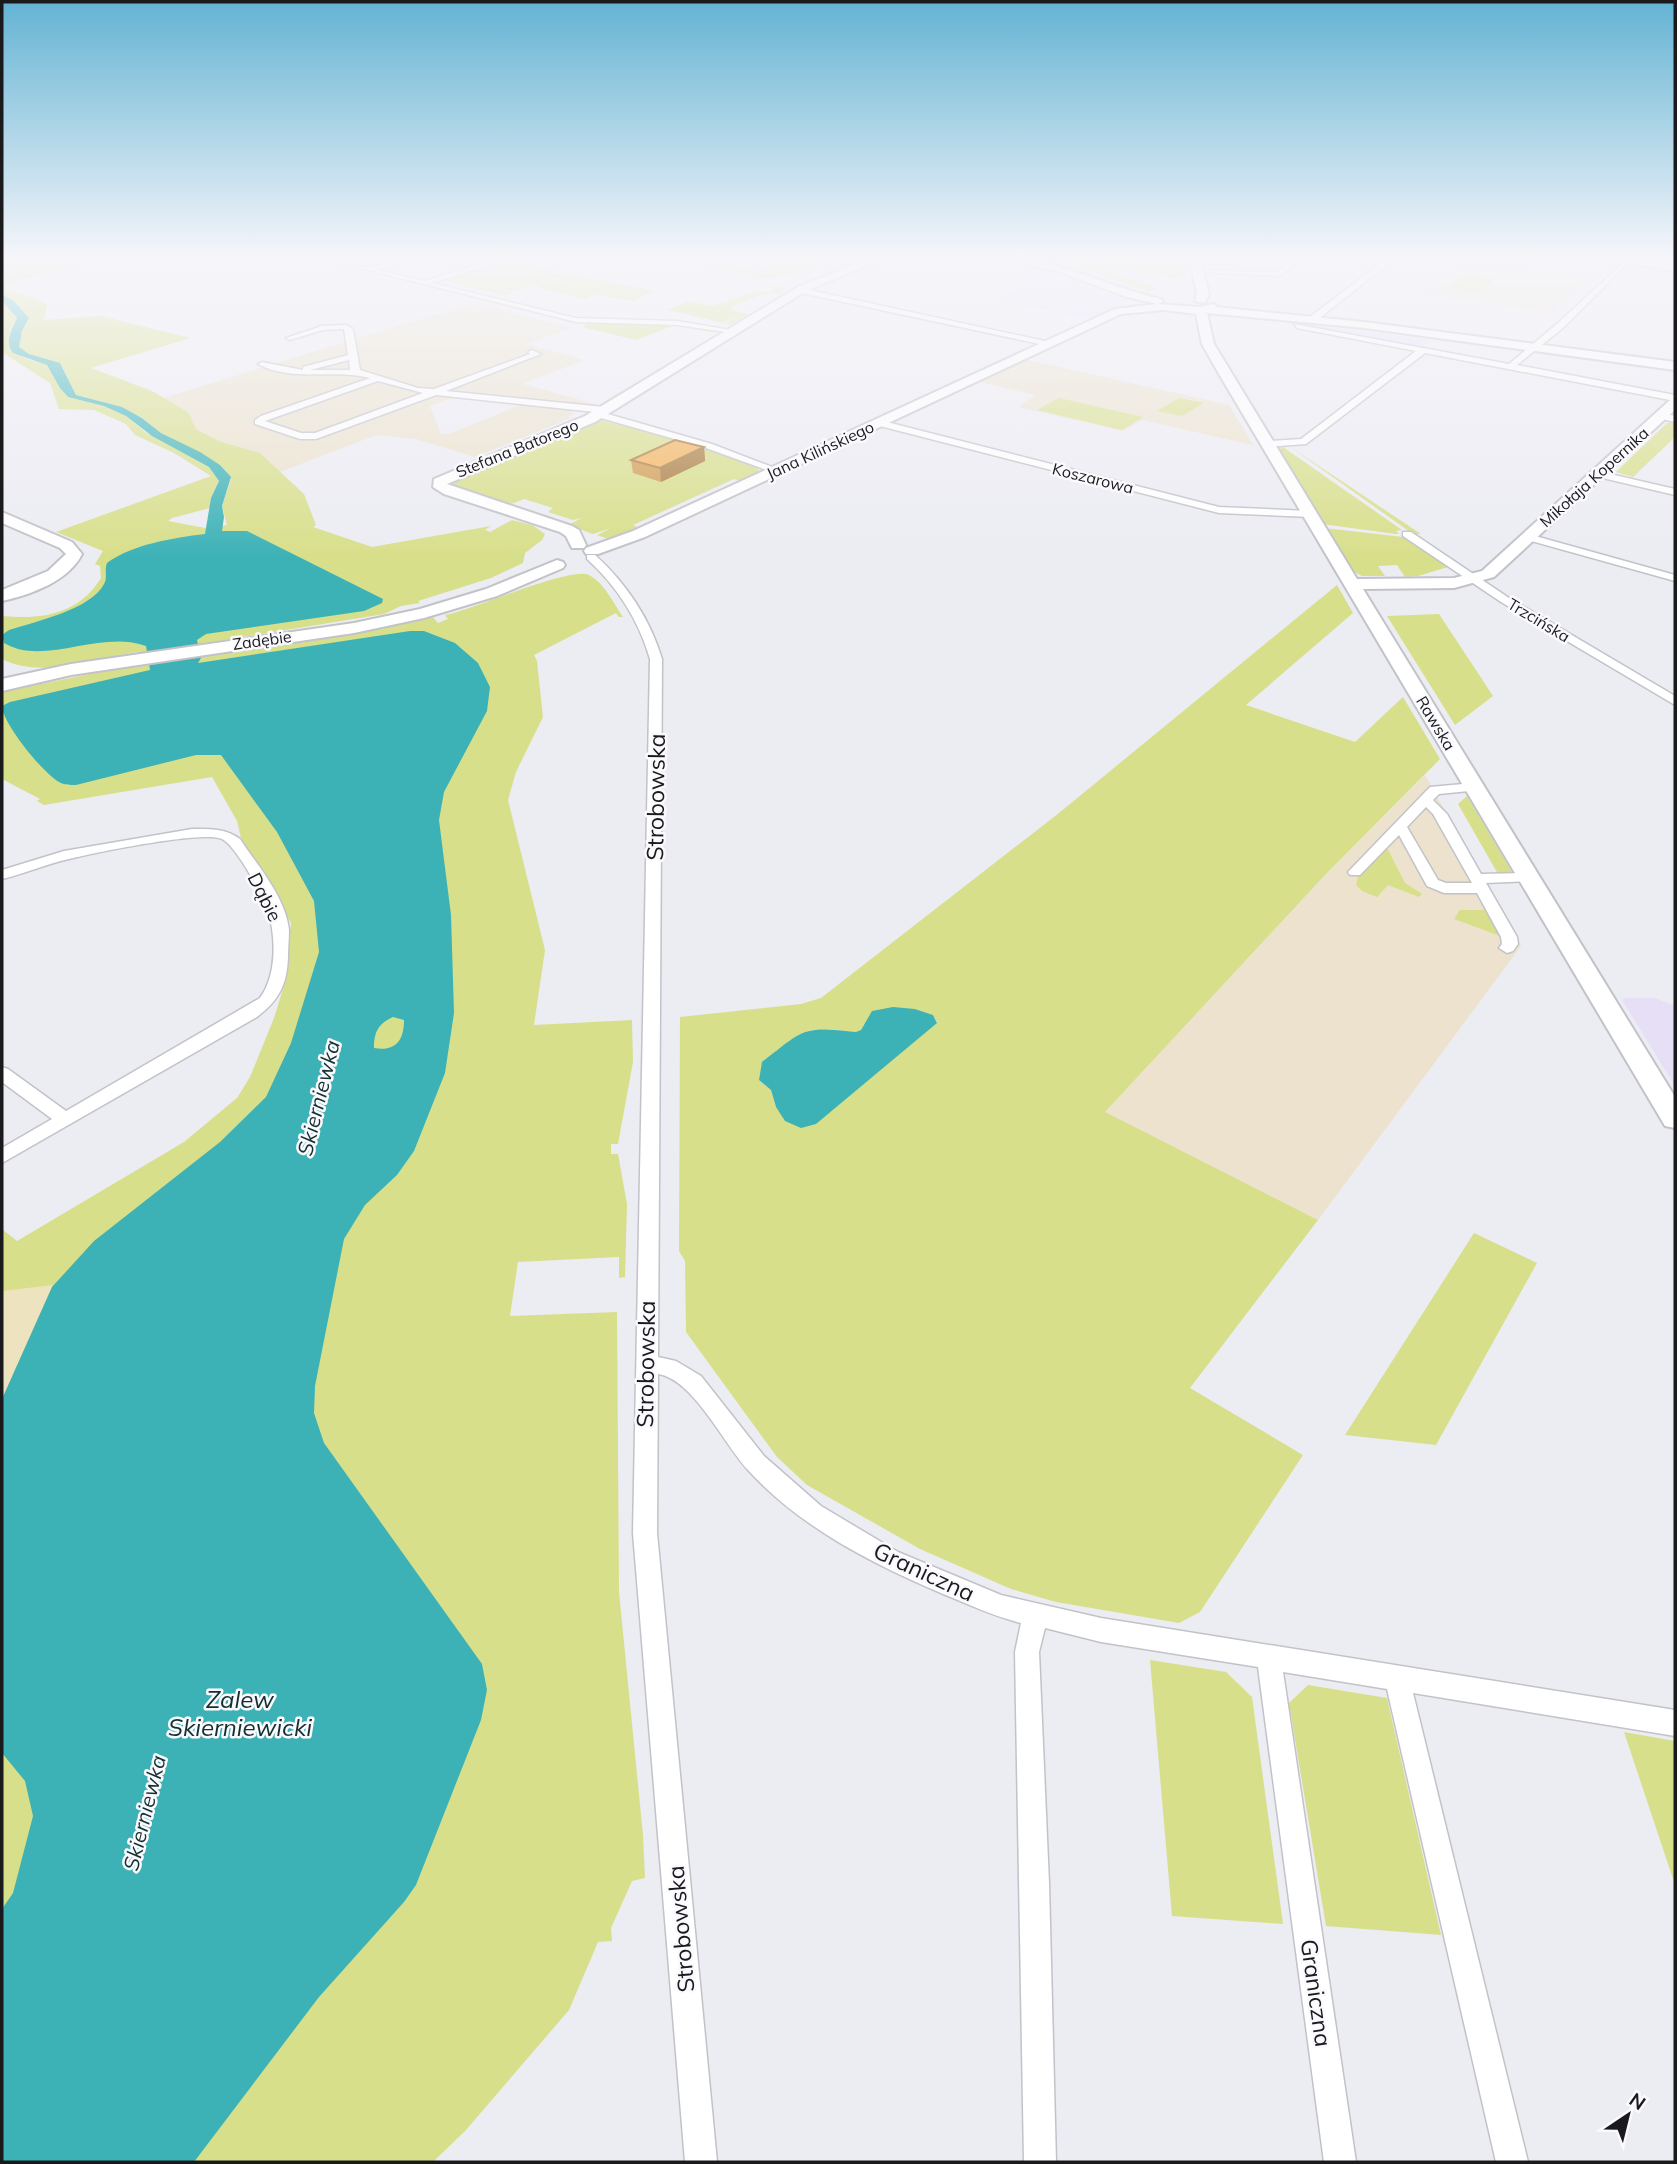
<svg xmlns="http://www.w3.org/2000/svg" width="1677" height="2164" font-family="Mulish,sans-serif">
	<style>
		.commercial { fill: #e6dff5 }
		.education { fill: #ece2cd; fill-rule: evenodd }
		.green { fill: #d8df8a; fill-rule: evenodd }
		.sand { fill: #ede3be }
		.water { fill: #3cb2b6; fill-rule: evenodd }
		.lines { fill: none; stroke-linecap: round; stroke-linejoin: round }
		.street-casing { stroke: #c2c2c9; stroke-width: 3 }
		.secondary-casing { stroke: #c2c2c9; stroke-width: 4 }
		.street { fill: #fff; fill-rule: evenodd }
		.secondary { fill: #fff; fill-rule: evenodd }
		.wall { fill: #d39b50 }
		.shaded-wall { fill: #ac7e41 }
		.building { fill: #f5b45d; stroke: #ac7e41; stroke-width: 2 }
		.labels { text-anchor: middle; stroke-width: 5; stroke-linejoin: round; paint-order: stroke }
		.far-street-label { font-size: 16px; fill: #1a1a1d; stroke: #fafafe }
		.street-label { font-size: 19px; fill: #1a1a1d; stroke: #fafafe }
		.water-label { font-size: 21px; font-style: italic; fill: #152f2f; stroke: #fafafe }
		.near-street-label { font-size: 23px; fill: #1a1a1d; stroke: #fafafe }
		.near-water-label { font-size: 24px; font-style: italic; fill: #152f2f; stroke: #fafafe }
	</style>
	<rect width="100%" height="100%" fill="#ececf3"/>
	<path class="commercial" d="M 899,255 L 967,255 L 1057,272 L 1055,274 L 1130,300 L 1090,319 L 997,300 L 1022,287 L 886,260 Z
		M 1312,325 L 1431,340 L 1421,348 L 1313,328 Z
		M 1625,998 L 1655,998 L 1675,1006 L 1675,1086 L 1622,1000 Z"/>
	<path class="education" d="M 1464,266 L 1546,271 L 1592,278 L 1552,313 L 1425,294 Z
		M 473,303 L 572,328 L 526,344 L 584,360 L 523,384 L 595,404 L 570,408 L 574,414 L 568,417 L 571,418 L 475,457 L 416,439 L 376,435 L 280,472 L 260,453 L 219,441 L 196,429 L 188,412 L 163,398 ZM 454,397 L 519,403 L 522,404 L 452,433 L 441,434 L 430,406 Z
		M 1028,360 L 1229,405 L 1253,445 L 1142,420 L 1123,431 L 1019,407 L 1035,395 L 979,382 Z
		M 1425,775 L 1521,946 L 1318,1220 L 1104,1113 L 1324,876 Z"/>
	<path class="green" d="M 2,255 L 63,255 L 2,270 Z
		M 115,255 L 17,281 L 5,285 L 5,289 L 35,298 L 47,305 L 44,320 L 101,316 L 190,338 L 91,368 L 152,391 L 188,412 L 196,429 L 219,441 L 260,453 L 304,494 L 316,525 L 313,527 L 372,547 L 491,526 L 485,530 L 490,532 L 512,520 L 532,525 L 545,534 L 542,540 L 525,553 L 523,563 L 491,578 L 418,601 L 420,603 L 401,606 L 384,614 L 206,643 L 205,656 L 348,634 L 431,615 L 438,623 L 448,619 L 445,615 C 472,610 571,566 589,575 C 604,583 613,602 623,617 L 619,617 L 616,613 L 534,655 L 537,661 L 543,717 L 516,772 L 508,800 L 545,950 L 534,1025 L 632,1020 L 633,1062 L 618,1144 L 611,1144 L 611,1154 L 618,1154 L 627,1204 L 625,1277 L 619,1278 L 619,1257 L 518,1262 L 510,1316 L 617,1312 L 619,1592 L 643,1835 L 645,1878 L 632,1881 L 611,1928 L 612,1941 L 598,1942 L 569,2010 L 466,2130 L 433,2162 L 2,2162 L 2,1229 L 17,1241 L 184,1142 L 237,1098 L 250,1077 L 274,1018 L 284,986 L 291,923 L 241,838 L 237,821 L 212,777 L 44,805 L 37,801 L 40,799 L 2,779 L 2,692 L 138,664 L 137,652 C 97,659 40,679 2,659 L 2,616 C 42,620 79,614 101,578 L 100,566 L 95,564 L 103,551 L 56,532 L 211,476 L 174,453 L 135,435 L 126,424 L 94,410 L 59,409 L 50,383 L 2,352 L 2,301 L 17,319 L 10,332 L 9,342 L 24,358 L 47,365 L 68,397 L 104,406 L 126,416 L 145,432 L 209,467 L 219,481 L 211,498 L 210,508 L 172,518 L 168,521 L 205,528 L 227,525 L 222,506 L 231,479 L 220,465 L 161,433 L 143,418 L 122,407 L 76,395 L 62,366 L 29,354 L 19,347 L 22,331 L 29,318 L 13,300 L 2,295 L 2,272 L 68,257 Z
		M 802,255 L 824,263 C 805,270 789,277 769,278 C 759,279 753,272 742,274 L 786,289 L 780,294 C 757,292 752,300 731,307 L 731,310 L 748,314 L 730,325 L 725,324 L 739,315 L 723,323 L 668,310 L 688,301 L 711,306 L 757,291 L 769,292 L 777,288 L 726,269 L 686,260 L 697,258 L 757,271 Z
		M 1016,255 C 1033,255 1077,262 1088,255 L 1188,258 L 1189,274 C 1166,287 1133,260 1109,271 L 1156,288 L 1148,292 L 1081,268 Z
		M 514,261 L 525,264 L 658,292 L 649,293 L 633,301 L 598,295 L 600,294 L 589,291 L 597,294 L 583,299 L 535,286 L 554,280 L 567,281 L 555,278 L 512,291 L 482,284 L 511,293 L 502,295 L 444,281 Z
		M 1467,274 L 1495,279 L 1477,292 L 1449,287 Z
		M 587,324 L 668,324 L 715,330 L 713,331 L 716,333 L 675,325 L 636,340 L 582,327 Z
		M 1059,398 L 1143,417 L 1122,430 L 1037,410 Z
		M 1179,398 L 1204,403 L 1182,416 L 1157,411 Z
		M 600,420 L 689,442 L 754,466 L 761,472 L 743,482 L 734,479 L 633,525 L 642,529 L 611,540 L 597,535 L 611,528 L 593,534 L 568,525 L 582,518 L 573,520 L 548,512 L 553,508 L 524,499 L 506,506 L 450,486 L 449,483 Z
		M 1675,422 L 1675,437 L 1633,477 L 1616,472 L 1667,423 Z
		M 1289,446 L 1421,534 L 1413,534 Z
		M 1283,447 L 1402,530 L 1396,531 L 1399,534 L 1396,534 L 1322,524 L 1278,450 Z
		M 1324,528 L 1403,537 L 1448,567 L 1418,576 L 1405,577 L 1397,565 L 1378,566 L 1385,576 L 1362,576 L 1349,569 Z
		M 1337,585 L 1353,613 L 1246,705 L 1355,742 L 1403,697 L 1440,759 L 1324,876 L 1105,1112 L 1318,1220 L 1190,1388 L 1303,1455 L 1200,1612 L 1179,1623 L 1056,1602 L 1011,1589 L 920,1549 L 807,1485 L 777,1457 L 686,1332 L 685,1261 L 679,1251 L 680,1017 L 801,1004 L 821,998 L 1059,813 ZM 915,1009 L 933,1015 L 937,1022 L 907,1047 L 776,1107 L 771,1090 L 759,1080 C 795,1033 794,1024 856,1032 L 861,1031 L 864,1024 Z
		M 1439,614 L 1493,696 L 1455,725 L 1387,616 Z
		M 1467,796 L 1512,872 L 1498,874 L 1458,804 Z
		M 1386,846 L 1405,883 L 1422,894 L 1419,897 L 1388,885 L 1377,897 L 1362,891 L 1356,885 L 1358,876 Z
		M 1460,910 L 1489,910 L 1503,937 L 1454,919 Z
		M 1474,1233 L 1537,1263 L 1436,1445 L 1345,1435 Z
		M 1150,1660 L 1226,1672 L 1252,1697 L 1283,1924 L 1172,1916 Z
		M 1308,1685 L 1387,1698 L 1441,1935 L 1326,1926 L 1289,1703 Z
		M 1624,1732 L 1675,1741 L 1675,1885 Z"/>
	<path class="sand" d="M 53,1285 L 52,1287 L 2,1399 L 2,1291 Z"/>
	<path class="water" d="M 2,295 L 13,300 L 29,318 L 22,331 L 19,347 L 29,354 L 60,363 L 76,395 L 122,407 L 142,418 L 161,433 L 200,452 L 220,465 L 231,477 L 222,506 L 224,517 L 222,531 L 247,531 L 383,599 L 382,603 L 364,611 L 206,634 L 197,640 L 201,658 L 198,663 L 410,631 L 424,631 L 455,643 L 478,663 L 490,687 L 487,711 L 444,792 L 439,820 L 451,915 L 454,1013 L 445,1073 L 414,1151 L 397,1175 L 365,1205 L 344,1239 L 315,1386 L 314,1413 L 324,1443 L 482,1664 L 487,1690 L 481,1720 L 416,1885 L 404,1902 L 319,1997 L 194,2162 L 2,2162 L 2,1909 L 13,1893 L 33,1816 L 25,1781 L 2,1753 L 2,1399 L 52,1287 L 94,1241 L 220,1142 L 266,1097 L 291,1043 L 319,952 L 314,901 L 277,832 L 221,755 L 196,755 L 76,785 C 70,785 64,785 59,782 C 44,774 2,723 2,706 L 10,702 L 150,670 L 146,646 C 100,629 44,667 4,643 L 2,635 L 9,630 C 34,622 92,609 104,584 C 108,577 104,571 107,563 C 133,544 173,538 205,534 L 211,498 L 219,481 L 209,467 L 152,436 L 126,416 L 104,406 L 68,397 L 60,388 L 47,365 L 13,353 C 4,341 12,330 17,318 L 2,301 ZM 393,1017 L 404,1020 C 404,1040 396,1052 374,1048 C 374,1032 378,1024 393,1017 Z
		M 893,1007 L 915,1009 L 933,1015 L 937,1023 L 816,1124 L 801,1128 L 785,1121 L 776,1107 L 771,1090 L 759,1080 L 762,1062 C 805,1029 801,1026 856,1032 L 861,1030 L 872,1011 Z"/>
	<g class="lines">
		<defs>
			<path id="street" d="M 307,255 C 328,255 347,265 368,267 C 386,268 405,255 423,255 L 378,270 L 424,281 L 512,255 L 524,255 L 432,283 L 576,318 L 677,321 L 737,331 L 733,333 L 677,325 L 576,322 Z
				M 1298,255 L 1306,255 L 1279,276 L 1195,272 L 1199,270 L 1277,272 Z
				M 1391,255 L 1399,255 L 1316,321 L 1310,321 L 1310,317 Z
				M 1529,255 L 1589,258 L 1606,255 L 1607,257 L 1589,262 Z
				M 1627,259 L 1629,262 L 1564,327 L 1517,365 L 1675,395 L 1675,401 L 1425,353 L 1306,444 L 1268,447 L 1263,444 L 1268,441 L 1301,439 L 1416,351 L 1297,328 L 1294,324 L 1509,364 L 1558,323 Z
				M 800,288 L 1049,342 L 1053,344 L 1049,346 L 797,292 Z
				M 346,325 L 353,329 L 360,370 L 418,388 L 434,389 L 530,354 L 528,352 L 532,350 L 541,354 L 446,391 L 604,407 L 608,410 L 601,412 L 712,444 L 780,470 L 772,472 L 706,448 L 594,416 L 595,412 L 436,395 L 316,439 L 300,439 L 255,424 L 255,420 L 261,416 L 370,378 C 334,368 292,383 258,364 L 262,362 L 303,370 L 303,367 L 348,355 L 344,329 L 323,330 L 290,340 L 286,338 L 322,326 ZM 349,360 L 350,370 L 310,370 ZM 378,381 L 423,393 L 315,433 L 301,433 L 265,421 Z
				M 1661,413 L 1675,416 L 1675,422 L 1658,418 L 1657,416 Z
				M 879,420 L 1219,507 L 1310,511 L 1315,514 L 1310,517 L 1219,513 L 876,425 L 874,423 Z
				M 1597,471 L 1675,489 L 1675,495 L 1594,476 L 1592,474 Z
				M 1403,532 L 1411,532 L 1509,598 L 1675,696 L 1675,705 L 1501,602 L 1403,536 Z
				M 1528,534 L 1675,575 L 1675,581 L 1524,539 L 1523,537 Z
				M 587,555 L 595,555 C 626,583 650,619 662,659 L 658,1357 L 676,1361 L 701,1376 L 764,1456 L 821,1506 L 898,1552 L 1001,1595 L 1101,1618 L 1675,1710 L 1675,1736 L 1413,1693 L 1528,2162 L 1496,2162 L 1387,1689 L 1283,1672 L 1356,2162 L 1324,2162 L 1258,1667 L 1101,1642 L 1045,1628 L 1039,1652 L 1049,1883 L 1056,2162 L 1024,2162 L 1015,1652 L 1021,1623 C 993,1616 968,1604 941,1593 C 871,1563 800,1527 748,1470 C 724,1444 693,1379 658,1374 L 657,1533 L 717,2162 L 685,2162 L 633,1533 L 650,659 C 639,621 617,586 587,559 Z
				M 1474,783 L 1481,787 L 1479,790 L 1439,794 L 1433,800 L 1447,814 L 1481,874 L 1529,873 L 1536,877 L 1529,881 L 1486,883 L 1517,937 L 1518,944 L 1513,951 L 1507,953 L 1499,948 L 1502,944 L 1501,937 L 1477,893 L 1444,893 L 1427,886 L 1399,835 L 1360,875 L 1350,875 L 1348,872 L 1430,787 ZM 1426,807 L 1433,814 L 1472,883 L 1446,883 L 1438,880 L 1407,827 Z
				M 192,829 C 210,829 225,828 240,839 C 257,865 286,898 289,930 C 289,939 288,948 288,957 C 287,985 279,1000 257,1017 L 2,1163 L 2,1148 L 52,1119 L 2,1082 L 2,1067 L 8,1069 L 66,1111 L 260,998 C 277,975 276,937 268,911 C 263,895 236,846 222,839 C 204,830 93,853 69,859 C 46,864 24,874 2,879 L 2,870 L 64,851 Z"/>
			<path id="secondary" d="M 877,255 L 892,255 L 806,291 L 595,422 L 447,484 L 572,526 L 579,530 L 586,545 L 584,548 L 572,548 L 566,536 L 560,532 L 444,494 L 433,487 L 434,479 L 585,416 L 798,287 Z
				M 985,255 C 1051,255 1099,284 1161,299 L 1163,301 L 1158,304 L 1199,307 L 1215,304 L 1216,307 L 1364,322 L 1675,362 L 1675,370 L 1364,328 L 1207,313 L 1214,344 L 1357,579 L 1454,578 L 1482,571 L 1670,400 L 1675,399 L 1675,410 L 1494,577 L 1454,588 L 1363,589 L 1675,1097 L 1675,1128 L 1665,1126 L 1219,374 L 1202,344 L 1196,314 L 1164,310 L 1121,314 L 645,537 L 598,554 L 586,554 L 584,551 L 586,548 L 633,531 L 1115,309 L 1157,304 L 1127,297 L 1057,271 Z
				M 1189,255 L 1199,255 L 1209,294 L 1205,303 L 1195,301 L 1197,294 Z
				M 1588,255 L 1613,255 L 1675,266 L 1675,272 Z
				M 2,512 L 72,542 L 82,554 C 69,581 30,595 2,601 L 2,590 L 48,571 L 66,554 L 60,548 L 2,523 Z
				M 557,560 L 563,562 L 565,565 L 563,568 L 497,596 L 424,618 L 354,633 L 71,675 L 2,691 L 2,679 L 71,664 L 354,623 L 420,609 L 486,589 Z"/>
		</defs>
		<use href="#street" class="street-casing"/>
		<use href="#secondary" class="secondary-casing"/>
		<use href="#street" class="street"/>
		<use href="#secondary" class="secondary"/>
	</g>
	<path class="wall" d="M 704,447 L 705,461 L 661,482 L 633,473 L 631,460 Z"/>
	<path class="shaded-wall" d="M 704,447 L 705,461 L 661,482 L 660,468 Z"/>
	<path class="building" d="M 675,440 L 704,447 L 660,468 L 631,460 Z"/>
	<linearGradient id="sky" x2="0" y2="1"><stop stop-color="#63b3d4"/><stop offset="0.46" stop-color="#f6f6fa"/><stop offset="1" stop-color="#f6f6fa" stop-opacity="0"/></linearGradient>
	<rect width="1677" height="558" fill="url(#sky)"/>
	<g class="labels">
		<g class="far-street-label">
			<text transform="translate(517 448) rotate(-22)" y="6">Stefana Batorego</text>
			<text transform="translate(820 450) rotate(-25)" y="6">Jana Kilińskiego</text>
			<text transform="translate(1594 477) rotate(-42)" y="6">Mikołaja Kopernika</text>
			<text transform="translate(1093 478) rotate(14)" y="6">Koszarowa</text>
			<text transform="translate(1539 620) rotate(31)" y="6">Trzcińska</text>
			<text transform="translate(262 640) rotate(-8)" y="6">Zadębie</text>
			<text transform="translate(1436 723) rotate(59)" y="6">Rawska</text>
		</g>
		<g class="street-label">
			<text transform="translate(265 897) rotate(63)" y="7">Dąbie</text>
		</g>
		<g class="water-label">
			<text transform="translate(319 1098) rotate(-76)" y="7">Skierniewka</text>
			<text transform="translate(145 1813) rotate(-76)" y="7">Skierniewka</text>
		</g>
		<g class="near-street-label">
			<text transform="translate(656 797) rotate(-89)" y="8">Strobowska</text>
			<text transform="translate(646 1364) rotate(-89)" y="8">Strobowska</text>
			<text transform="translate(924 1572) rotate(25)" y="8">Graniczna</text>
			<text transform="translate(681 1929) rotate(-95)" y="8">Strobowska</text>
			<text transform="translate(1316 1993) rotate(82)" y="8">Graniczna</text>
		</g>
		<g class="near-water-label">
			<text x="240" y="1708">Zalew<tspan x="240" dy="28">Skierniewicki</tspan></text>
		</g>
	</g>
	<rect width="1677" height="2164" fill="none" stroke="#1a1a1d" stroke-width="7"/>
	<g transform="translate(1628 2115) rotate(35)" stroke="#fafafe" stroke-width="5" paint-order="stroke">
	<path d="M0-5L12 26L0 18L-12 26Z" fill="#1a1a1d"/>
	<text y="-10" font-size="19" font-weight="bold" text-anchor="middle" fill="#1a1a1d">N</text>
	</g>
</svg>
